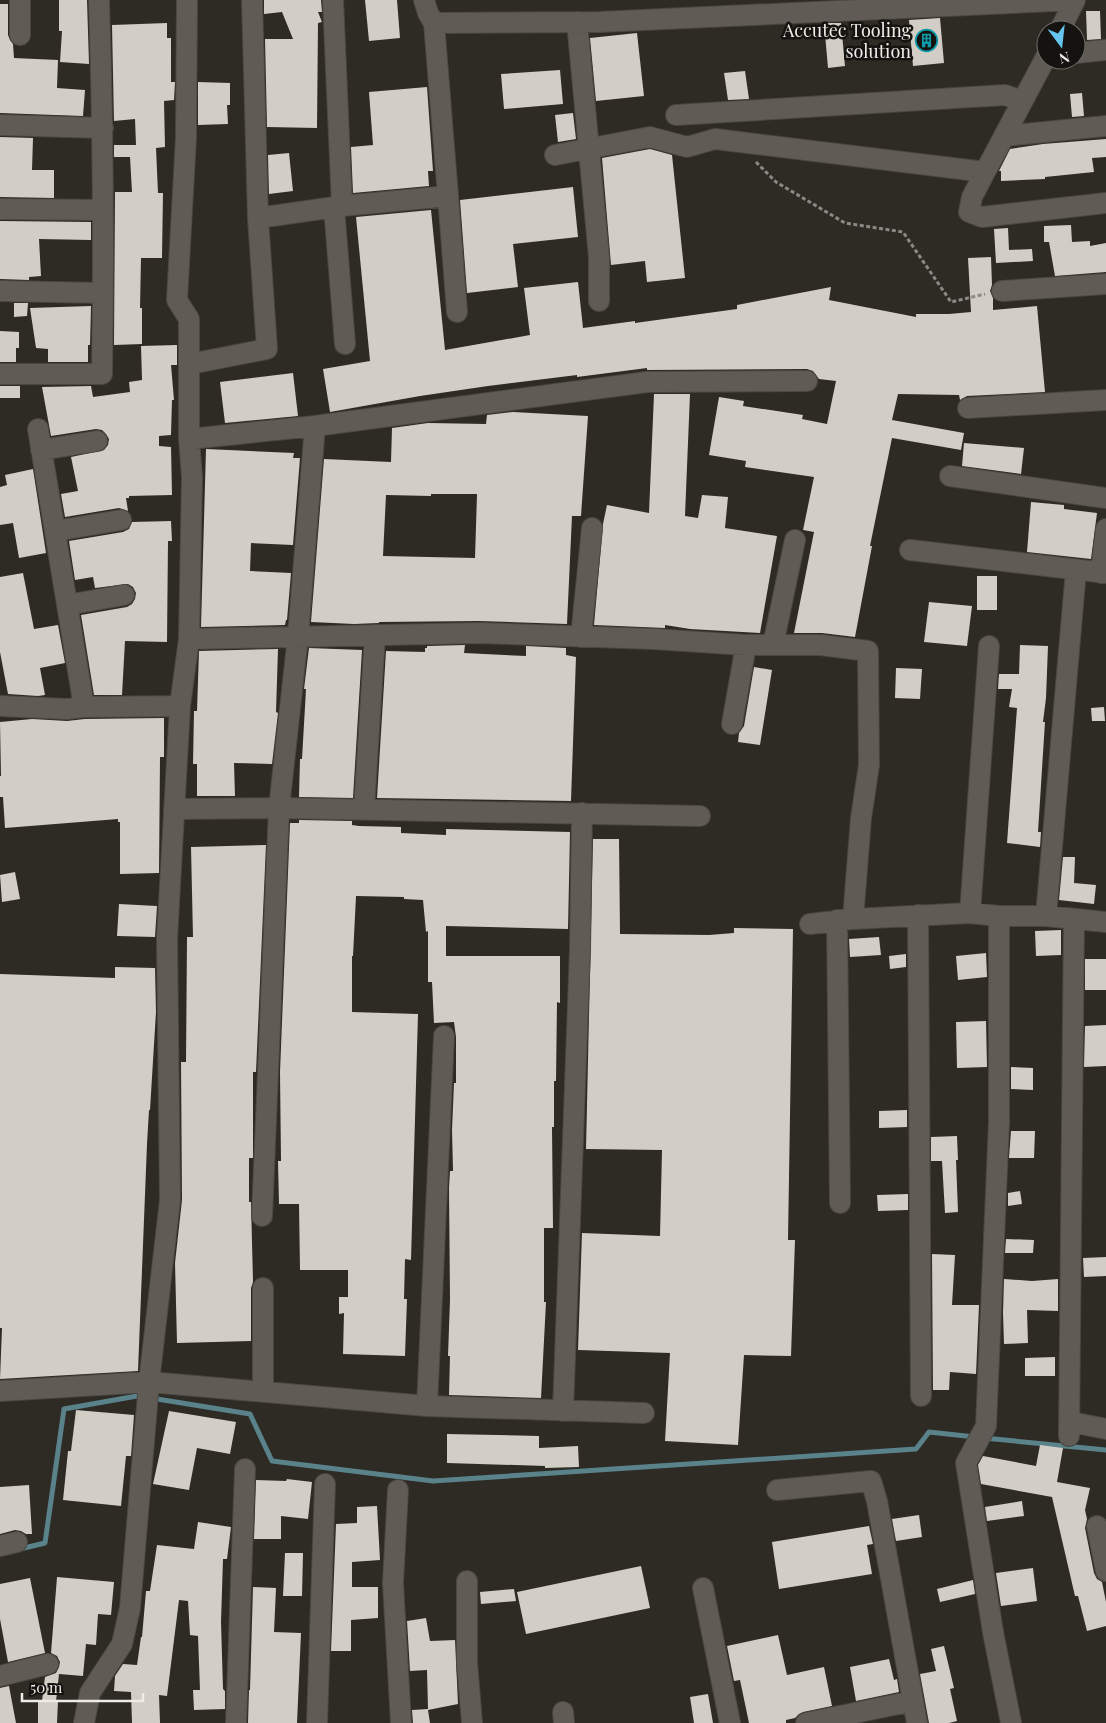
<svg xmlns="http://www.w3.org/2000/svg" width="1106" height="1723" font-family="'Playfair Display',serif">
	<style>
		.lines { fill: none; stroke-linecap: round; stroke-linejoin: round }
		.stream { stroke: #59828a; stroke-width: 5 }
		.building { fill: #d2cdc5; fill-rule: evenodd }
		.minor-casing { stroke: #4a4742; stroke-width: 22 }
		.path { stroke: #8c8984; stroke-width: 3; stroke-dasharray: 4 2.5; stroke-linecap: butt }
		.minor { stroke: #605c55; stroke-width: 20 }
		.labels { text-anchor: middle; stroke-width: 5; stroke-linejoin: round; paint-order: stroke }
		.poi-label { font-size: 18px; fill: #efece8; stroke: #151310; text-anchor: end }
	</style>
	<rect width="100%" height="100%" fill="#2e2a24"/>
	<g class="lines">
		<path class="stream" d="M 151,1398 L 250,1414 L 272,1461 L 433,1481 L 916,1449 L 929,1432 L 975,1437
			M 984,1438 L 1106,1450
			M 20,1549 L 45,1543 L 64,1409 L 137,1396 L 143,1397"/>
	</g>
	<path class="building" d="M 59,0 L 87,0 L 89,64 L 60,62 L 62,31 L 59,31 Z
		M 264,0 L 321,0 L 322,12 L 318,12 L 322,22 L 318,23 L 317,128 L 267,127 L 265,39 L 293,39 L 282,12 L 264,14 Z
		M 365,0 L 397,0 L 400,38 L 369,41 Z
		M 0,4 L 8,4 L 8,35 L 10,40 L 13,44 L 14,58 L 58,60 L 57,88 L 85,90 L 83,116 L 0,113 Z
		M 1086,11 L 1100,11 L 1101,39 L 1087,40 Z
		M 940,18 L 944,63 L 913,66 L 909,20 Z
		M 167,23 L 167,38 L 171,38 L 171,82 L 175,82 L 174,100 L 164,101 L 165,147 L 156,148 L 158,193 L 163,193 L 162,258 L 141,258 L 140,308 L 142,308 L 142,344 L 114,345 L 115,192 L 132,192 L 130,157 L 114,157 L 114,145 L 136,145 L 135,119 L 114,121 L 112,25 Z
		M 824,23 L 841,23 L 845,66 L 828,68 Z
		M 637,33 L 644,96 L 596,101 L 590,38 Z
		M 560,70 L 563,104 L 504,109 L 501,74 Z
		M 745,71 L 749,99 L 728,100 L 724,73 Z
		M 198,82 L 230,83 L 230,105 L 227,105 L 228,124 L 198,125 Z
		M 427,87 L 433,171 L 428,171 L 429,186 L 353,193 L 351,147 L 373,145 L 369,92 Z
		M 1082,93 L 1084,116 L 1072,117 L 1070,94 Z
		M 573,113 L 576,139 L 558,142 L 555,115 Z
		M 0,137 L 33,138 L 32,170 L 54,170 L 54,198 L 0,197 Z
		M 1106,139 L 1106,157 L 1092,158 L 1094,172 L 1045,177 L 1045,179 L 1001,181 L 1001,171 L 999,171 L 1010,149 L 1043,144 Z
		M 650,149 L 672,155 L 685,278 L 647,282 L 645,261 L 611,265 L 602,158 Z
		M 289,153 L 293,191 L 269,194 L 268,155 Z
		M 573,187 L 578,237 L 513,244 L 518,287 L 467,293 L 460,200 Z
		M 431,210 L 445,350 L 530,335 L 524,288 L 578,282 L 583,328 L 635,321 L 635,323 L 737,309 L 737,305 L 831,287 L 829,300 L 916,317 L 916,314 L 949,314 L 971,312 L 968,258 L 991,257 L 992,285 L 990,291 L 993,298 L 993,310 L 1037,306 L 1045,392 L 967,396 L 960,400 L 959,395 L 898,394 L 892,420 L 964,433 L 961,450 L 892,438 L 870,546 L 872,546 L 855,637 L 822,633 L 794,633 L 814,532 L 803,530 L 814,477 L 745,467 L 746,461 L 709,455 L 719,397 L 744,401 L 743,406 L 803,415 L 802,419 L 827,424 L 836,381 L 819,379 L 813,371 L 807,369 L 647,370 L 647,368 L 577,377 L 577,375 L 488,386 L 420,396 L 330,412 L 323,369 L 370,361 L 356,217 Z
		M 0,221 L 91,222 L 91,240 L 39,239 L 41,276 L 29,277 L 29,280 L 0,279 Z
		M 1071,225 L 1072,242 L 1090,241 L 1090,246 L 1106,243 L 1106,272 L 1055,276 L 1049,242 L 1044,242 L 1044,226 Z
		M 1008,228 L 1009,250 L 1032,249 L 1033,261 L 996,263 L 994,229 Z
		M 14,303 L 28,303 L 27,316 L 14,317 Z
		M 91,306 L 90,345 L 88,345 L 88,362 L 48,362 L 48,349 L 36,348 L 30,308 Z
		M 0,331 L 19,332 L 19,348 L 16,348 L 16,362 L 0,362 Z
		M 177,345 L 177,365 L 171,365 L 174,400 L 172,400 L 171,435 L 159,436 L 159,446 L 171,447 L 172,495 L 129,496 L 129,498 L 126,498 L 128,511 L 119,508 L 65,517 L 61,494 L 78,491 L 71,457 L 104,450 L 108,445 L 109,439 L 106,434 L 102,430 L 96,429 L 51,436 L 42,387 L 91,386 L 93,397 L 130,392 L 129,382 L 142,380 L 141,346 Z
		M 293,373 L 298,416 L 225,423 L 220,382 Z
		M 0,386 L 20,386 L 20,398 L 0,398 Z
		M 654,394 L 690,394 L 685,516 L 698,518 L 702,495 L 728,497 L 725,528 L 777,536 L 760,633 L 690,629 L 665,625 L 665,628 L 594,625 L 603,524 L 607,505 L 649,513 Z
		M 513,412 L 588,416 L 581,516 L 572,516 L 567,624 L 479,621 L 379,622 L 379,623 L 354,624 L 311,622 L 324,459 L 391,462 L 392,428 L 428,423 L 486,424 L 487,415 ZM 431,494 L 477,494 L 475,558 L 383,556 L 386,495 L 431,496 Z
		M 964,443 L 1024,448 L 1021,474 L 962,466 Z
		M 206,449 L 294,453 L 293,458 L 300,458 L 293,545 L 251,543 L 250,571 L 291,573 L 287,620 L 286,620 L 285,625 L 201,627 Z
		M 33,469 L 46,553 L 19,558 L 13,523 L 0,525 L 0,487 L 7,485 L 5,475 Z
		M 1031,502 L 1064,505 L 1064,509 L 1097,513 L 1091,559 L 1027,552 Z
		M 171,521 L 172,541 L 168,541 L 167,642 L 125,641 L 122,695 L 94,695 L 81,615 L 127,607 L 132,604 L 135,599 L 136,593 L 133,587 L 128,584 L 95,588 L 93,577 L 75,580 L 69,541 L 123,532 L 129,529 L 132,522 Z
		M 23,573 L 34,629 L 58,625 L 65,663 L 40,668 L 45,695 L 38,696 L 8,694 L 0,652 L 0,577 Z
		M 977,576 L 997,576 L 997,610 L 977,610 Z
		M 929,602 L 972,606 L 967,646 L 924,642 Z
		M 465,645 L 464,653 L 526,656 L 526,646 L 566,648 L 566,655 L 576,657 L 571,801 L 377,798 L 386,651 L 425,652 L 425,648 L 427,648 L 427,646 Z
		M 1020,645 L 1048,646 L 1046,698 L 1043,722 L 1045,722 L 1038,832 L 1041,832 L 1040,847 L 1007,843 L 1017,708 L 1009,707 L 1012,689 L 998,689 L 999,674 L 1019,674 Z
		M 309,648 L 362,650 L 353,798 L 299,797 L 300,759 L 302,759 L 306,689 L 304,689 Z
		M 278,649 L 276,712 L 278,713 L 272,764 L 234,763 L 235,796 L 197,796 L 197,764 L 193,764 L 194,711 L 197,711 L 199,651 Z
		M 754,667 L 772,670 L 760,745 L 738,742 L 739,733 L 744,726 Z
		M 896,668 L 922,669 L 920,699 L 895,698 Z
		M 1104,707 L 1105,721 L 1092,721 L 1091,708 Z
		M 164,718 L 164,757 L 160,757 L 159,873 L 120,874 L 120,822 L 118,822 L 118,819 L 5,828 L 3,797 L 0,797 L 0,776 L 1,776 L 0,722 L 32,719 L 67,721 L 85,719 Z
		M 299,820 L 352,821 L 352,825 L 359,826 L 401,827 L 401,833 L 446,835 L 446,829 L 570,832 L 568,929 L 446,926 L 446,956 L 560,956 L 560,1003 L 557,1002 L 556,1081 L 554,1081 L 554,1127 L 552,1127 L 553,1228 L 544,1228 L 544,1302 L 546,1302 L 541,1398 L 449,1395 L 450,1356 L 448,1356 L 450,1300 L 449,1188 L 450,1171 L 453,1171 L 452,1130 L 454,1083 L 456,1083 L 456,1037 L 454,1022 L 434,1023 L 432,982 L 428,982 L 428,931 L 426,932 L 423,900 L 404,899 L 404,897 L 356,896 L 353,956 L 352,956 L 352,1012 L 418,1014 L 411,1260 L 405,1259 L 404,1299 L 407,1299 L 405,1356 L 343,1354 L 344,1313 L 339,1314 L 339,1297 L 348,1297 L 348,1270 L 300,1270 L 299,1204 L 279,1204 L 278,1161 L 281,1161 L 280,1072 L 290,823 L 299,823 Z
		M 593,839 L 619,839 L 620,934 L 709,935 L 734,933 L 734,928 L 793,929 L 788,1240 L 795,1240 L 791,1356 L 744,1355 L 738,1445 L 665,1441 L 670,1353 L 578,1350 L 582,1233 L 660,1236 L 662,1150 L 586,1149 Z
		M 266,845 L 256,1072 L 253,1072 L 253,1158 L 249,1158 L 249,1202 L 251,1202 L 253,1282 L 251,1288 L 251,1341 L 177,1343 L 175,1263 L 182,1200 L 181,1062 L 186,1062 L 187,937 L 193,937 L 191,847 Z
		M 1063,857 L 1075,857 L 1074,883 L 1096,885 L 1094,904 L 1059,900 Z
		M 15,872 L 20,899 L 2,902 L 0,875 Z
		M 119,904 L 157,906 L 155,937 L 117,936 Z
		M 1061,930 L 1061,955 L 1036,956 L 1035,931 Z
		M 879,937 L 881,955 L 850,957 L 849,939 Z
		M 986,953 L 987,977 L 958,980 L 956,956 Z
		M 906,954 L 906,967 L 890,969 L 889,956 Z
		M 1085,959 L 1106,959 L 1106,990 L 1085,990 Z
		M 115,967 L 155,968 L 156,1012 L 150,1110 L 149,1110 L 147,1144 L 138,1371 L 0,1379 L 2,1328 L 0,1328 L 0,974 L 115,978 Z
		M 986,1021 L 987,1067 L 957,1068 L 956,1022 Z
		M 1106,1025 L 1106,1066 L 1084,1067 L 1085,1026 Z
		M 1011,1067 L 1033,1068 L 1033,1090 L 1011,1089 Z
		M 907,1110 L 907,1127 L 879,1128 L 879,1111 Z
		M 1011,1131 L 1035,1131 L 1034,1158 L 1009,1158 Z
		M 957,1136 L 958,1160 L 956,1160 L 958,1212 L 945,1213 L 942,1161 L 931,1161 L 931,1137 Z
		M 1020,1191 L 1022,1204 L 1008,1206 L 1008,1193 Z
		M 908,1194 L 908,1210 L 878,1211 L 877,1195 Z
		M 1006,1239 L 1034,1240 L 1033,1253 L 1005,1253 Z
		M 932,1254 L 955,1255 L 952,1305 L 979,1305 L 976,1374 L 950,1372 L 949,1390 L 933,1390 Z
		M 1106,1257 L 1106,1276 L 1084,1277 L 1083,1258 Z
		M 1004,1279 L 1032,1281 L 1058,1279 L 1058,1311 L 1027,1310 L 1028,1343 L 1004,1344 L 1003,1313 Z
		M 1055,1357 L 1055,1376 L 1025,1376 L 1025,1358 Z
		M 76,1410 L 134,1415 L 131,1456 L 126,1456 L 121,1506 L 63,1500 L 68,1451 L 71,1451 Z
		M 169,1411 L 236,1422 L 230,1454 L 197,1448 L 189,1490 L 153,1484 Z
		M 447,1434 L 539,1436 L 539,1448 L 578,1446 L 579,1467 L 545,1468 L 545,1466 L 447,1463 Z
		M 1040,1445 L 1063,1448 L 1057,1482 L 1090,1488 L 1085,1510 L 1087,1519 L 1085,1528 L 1094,1573 L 1097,1579 L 1102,1582 L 1106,1602 L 1106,1626 L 1087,1631 L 1078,1596 L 1075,1596 L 1052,1497 L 981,1484 L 978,1465 L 983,1456 L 1036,1466 Z
		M 287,1479 L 312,1482 L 308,1519 L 281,1516 L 281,1539 L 254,1539 L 256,1480 L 286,1481 Z
		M 29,1485 L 32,1534 L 26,1534 L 21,1531 L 15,1530 L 0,1534 L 0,1487 Z
		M 1022,1501 L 1024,1516 L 987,1521 L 985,1507 Z
		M 377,1506 L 380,1560 L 352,1562 L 352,1587 L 378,1587 L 378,1618 L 351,1620 L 351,1651 L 331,1651 L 336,1524 L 357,1523 L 357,1507 Z
		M 919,1515 L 922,1537 L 896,1541 L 892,1519 Z
		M 198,1522 L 231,1527 L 227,1559 L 223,1559 L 221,1622 L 223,1689 L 225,1691 L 225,1709 L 194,1710 L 193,1690 L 200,1690 L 198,1636 L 190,1635 L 188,1601 L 179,1600 L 167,1696 L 159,1695 L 160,1723 L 132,1723 L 131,1692 L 114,1691 L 115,1676 L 123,1664 L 137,1665 L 141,1637 L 142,1637 L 146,1591 L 150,1591 L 157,1545 L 194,1549 Z
		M 869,1526 L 873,1544 L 867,1545 L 872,1574 L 779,1589 L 772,1542 Z
		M 285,1553 L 303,1553 L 302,1596 L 283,1596 Z
		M 641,1566 L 650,1608 L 526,1634 L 517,1592 Z
		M 1033,1568 L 1037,1601 L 1001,1606 L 996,1573 Z
		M 57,1577 L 114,1582 L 111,1615 L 98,1614 L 96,1645 L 86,1644 L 83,1676 L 59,1674 L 56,1701 L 58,1701 L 57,1723 L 38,1723 L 38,1701 L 42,1701 L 45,1677 L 56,1673 L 59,1667 L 60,1662 L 57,1656 L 51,1653 Z
		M 30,1578 L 45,1653 L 8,1662 L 0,1619 L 0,1584 Z
		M 973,1580 L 975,1594 L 940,1602 L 937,1589 Z
		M 253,1587 L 276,1588 L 274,1632 L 301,1633 L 297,1723 L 248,1723 L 249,1690 L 250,1690 Z
		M 514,1589 L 516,1601 L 481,1604 L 480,1592 Z
		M 426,1618 L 430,1641 L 455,1640 L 458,1704 L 428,1710 L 430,1723 L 413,1723 L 412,1710 L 428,1709 L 427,1670 L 410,1671 L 407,1621 Z
		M 778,1635 L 787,1675 L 824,1667 L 832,1706 L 803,1712 L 799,1714 L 795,1718 L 786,1720 L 786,1723 L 749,1723 L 740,1680 L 734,1681 L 727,1646 Z
		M 944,1646 L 954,1688 L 950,1689 L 957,1721 L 949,1723 L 929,1723 L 920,1674 L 936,1671 L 931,1649 Z
		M 889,1659 L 894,1680 L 897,1679 L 899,1692 L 856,1701 L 850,1667 Z
		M 9,1686 L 16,1723 L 0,1723 L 0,1688 Z
		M 708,1694 L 713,1723 L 694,1723 L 690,1697 Z"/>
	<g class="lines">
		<defs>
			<path id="minor" d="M 424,0 L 428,13 L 434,23
				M 577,22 L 599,257 L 599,301
				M 1060,30 L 1075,0
				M 20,35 L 20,0
				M 1076,53 L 1106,50
				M 676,115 L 1005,95 L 1022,101
				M 0,125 L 103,128
				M 1004,136 L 1106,126
				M 555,155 L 650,137 L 687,147 L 715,139 L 985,172 L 1046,57
				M 985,172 L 972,197 L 969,212 L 982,217 L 1106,203
				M 448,196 L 457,312
				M 342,206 L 448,196 L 434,23 L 599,22 L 1075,0
				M 334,207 L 345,344
				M 0,209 L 102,210
				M 258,218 L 342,206 L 333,0
				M 0,291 L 103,293
				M 1002,291 L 1106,284
				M 190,364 L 267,349 L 258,218 L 252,0
				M 0,374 L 102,374 C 104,249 103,125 99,0
				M 968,408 L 1106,400
				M 38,429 L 84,707
				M 189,439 L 315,426 L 647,382 L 807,381
				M 41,450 L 97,441
				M 950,476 L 1106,498
				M 55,531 L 121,520
				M 910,550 L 1106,573
				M 1101,573 L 1106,529
				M 67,605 L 124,595
				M 581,637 L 592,528
				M 189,639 L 479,633 L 654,639 L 746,645 L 821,645 L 868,651 L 869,765 L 861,818 L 853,919 L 970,913 L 999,916 L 1046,916 L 1106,922
				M 773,645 L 795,540
				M 0,706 L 67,709 L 84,707 L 180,706
				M 732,724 L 746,645
				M 174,809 L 279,808 L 700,816
				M 364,809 L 375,635
				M 970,913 L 989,646
				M 918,915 L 921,1396
				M 999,916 L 999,1122 L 986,1426 L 966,1463 L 993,1632 L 1011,1723
				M 1046,916 L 1076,570
				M 837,920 L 840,1203
				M 810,924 L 851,919
				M 262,1216 L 279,808 L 298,636 L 315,426
				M 263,1288 L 263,1392
				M 0,1391 L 149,1382 L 427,1406 L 644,1413
				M 427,1406 L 444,1036
				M 563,1411 L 580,949 L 582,813
				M 1070,1419 L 1076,1423 L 1106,1429
				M 1069,1436 L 1074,919
				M 398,1490 L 393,1583 L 401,1723
				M 777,1490 L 871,1481 L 877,1501 L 917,1723
				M 1097,1526 L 1106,1571
				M 0,1546 L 17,1542
				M 467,1581 L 467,1662 L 472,1723
				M 703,1588 L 730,1723
				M 0,1676 L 48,1664
				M 563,1712 L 564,1723
				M 84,1723 L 90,1693 L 122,1644 L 130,1608 L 149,1382 L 170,1200 L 167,939 L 180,706 L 189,639 L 192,477 L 189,439 L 189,319 L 177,300 L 186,137 L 187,0
				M 236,1723 L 245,1469
				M 317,1723 L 325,1484
				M 806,1723 L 913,1701"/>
		</defs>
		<use href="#minor" class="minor-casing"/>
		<path class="path" d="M 756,162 L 776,182 L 845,223 L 903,232 L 951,302 L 985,294"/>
		<use href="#minor" class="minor"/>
	</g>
	<defs>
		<symbol id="building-ring" viewBox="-11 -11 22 22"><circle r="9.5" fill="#151310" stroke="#0f9aa8" stroke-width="1.5"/><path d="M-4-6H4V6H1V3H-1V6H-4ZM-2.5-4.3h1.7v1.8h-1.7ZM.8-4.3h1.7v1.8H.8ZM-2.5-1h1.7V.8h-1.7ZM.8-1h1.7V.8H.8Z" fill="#0f9aa8"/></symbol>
	</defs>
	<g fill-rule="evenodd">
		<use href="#building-ring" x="914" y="28" width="25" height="25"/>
	</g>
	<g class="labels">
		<g class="poi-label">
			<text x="911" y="37">Accutec Tooling<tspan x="911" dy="21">solution</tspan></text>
		</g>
	</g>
	<g transform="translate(1061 45) rotate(165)"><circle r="24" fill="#151310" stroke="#6c6a66"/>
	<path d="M0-4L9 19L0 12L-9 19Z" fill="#65c5ee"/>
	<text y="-8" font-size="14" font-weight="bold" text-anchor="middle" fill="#efece8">N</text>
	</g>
	<path d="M22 1693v8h121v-8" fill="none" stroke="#efece8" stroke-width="2.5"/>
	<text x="30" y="1693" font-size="15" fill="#efece8" stroke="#151310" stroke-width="4" paint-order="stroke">50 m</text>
</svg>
